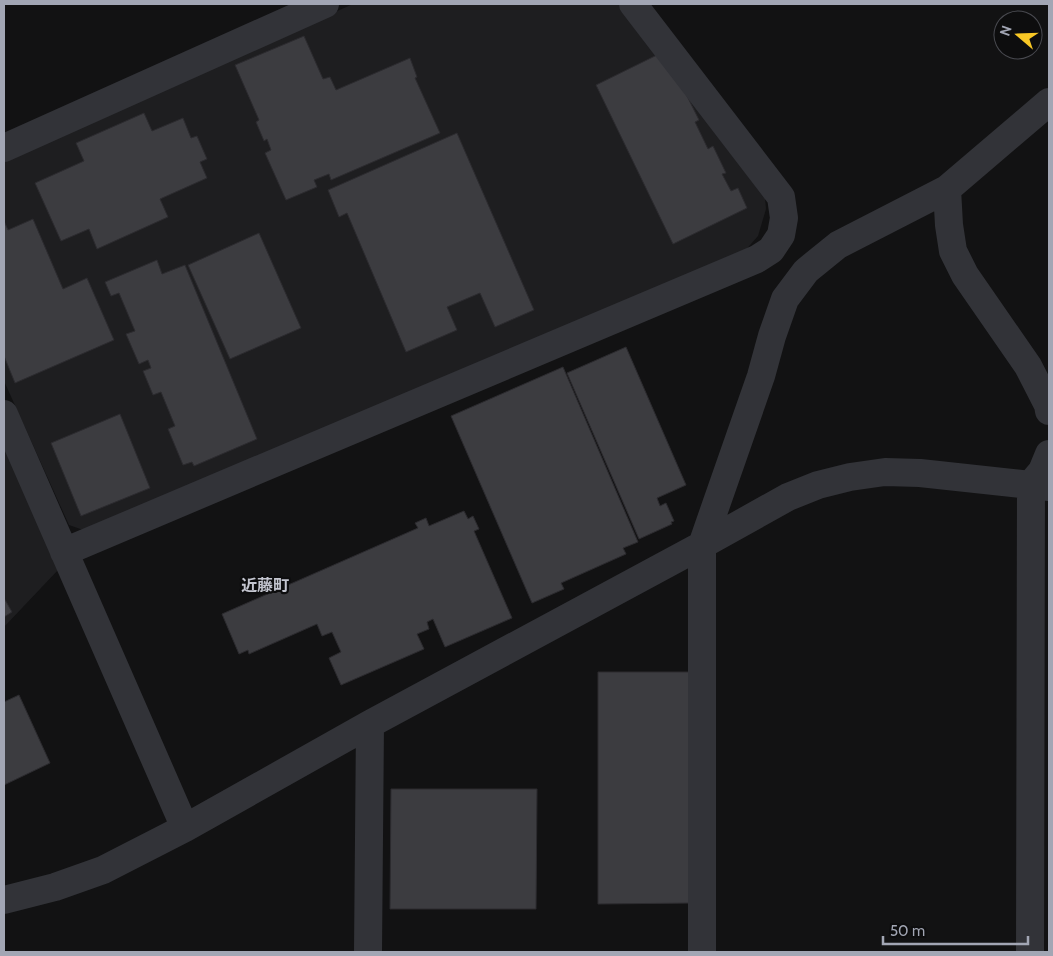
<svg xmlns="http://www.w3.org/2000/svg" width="1053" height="956" font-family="Cabin,'Noto Sans JP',sans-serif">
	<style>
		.built { fill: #1e1e20 }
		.building { fill: #3c3c40; stroke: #2c2b2f }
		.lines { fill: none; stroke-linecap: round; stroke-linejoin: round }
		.minor { stroke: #323338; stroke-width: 28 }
		.labels { text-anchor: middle; stroke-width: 4.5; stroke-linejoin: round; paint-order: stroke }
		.quarter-label { font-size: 16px; font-weight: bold; fill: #c4c6d0; stroke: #0d0d0e }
	</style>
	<rect width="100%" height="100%" fill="#121213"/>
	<path class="built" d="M 353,4 L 626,4 L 764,187 L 766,209 L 758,236 L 743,253 L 89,532 L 69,525 L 4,381 L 4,160 Z
		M 4,440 L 58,570 L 4,627 Z"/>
	<path class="building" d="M 304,36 L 323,79 L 330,77 L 336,90 L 410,58 L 417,77 L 415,78 L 440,133 L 331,180 L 329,174 L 314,180 L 317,187 L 286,200 L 265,153 L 271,150 L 267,139 L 264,141 L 256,122 L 259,120 L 235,65 Z
		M 659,54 L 673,68 L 699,120 L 695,122 L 708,149 L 713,146 L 726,173 L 722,174 L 731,191 L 738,188 L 747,208 L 673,244 L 596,85 Z
		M 144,113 L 152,131 L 183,118 L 191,138 L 197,136 L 207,159 L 200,162 L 207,178 L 160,199 L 168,217 L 97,249 L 89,229 L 61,241 L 35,183 L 84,161 L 76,143 Z
		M 457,133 L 534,310 L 495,327 L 480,293 L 447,307 L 457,330 L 406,352 L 347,213 L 339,217 L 328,190 Z
		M 33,219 L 63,289 L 87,278 L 114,340 L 15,383 L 4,356 L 4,221 L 8,230 Z
		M 259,233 L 301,328 L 230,359 L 188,265 Z
		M 157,260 L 162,274 L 185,265 L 257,439 L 194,466 L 192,462 L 183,465 L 168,429 L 175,426 L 161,392 L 153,395 L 143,371 L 151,368 L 148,360 L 139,364 L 126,334 L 135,331 L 119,293 L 111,296 L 105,282 Z
		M 626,347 L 686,485 L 657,498 L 660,506 L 666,503 L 674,521 L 671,522 L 672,524 L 639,539 L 567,373 Z
		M 563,367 L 638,542 L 623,548 L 626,554 L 561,583 L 564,589 L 532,603 L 451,416 Z
		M 120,414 L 150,488 L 81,516 L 51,443 Z
		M 464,511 L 468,519 L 473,516 L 479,529 L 474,531 L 512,618 L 445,647 L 433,619 L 427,622 L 429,629 L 417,634 L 424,649 L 341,685 L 329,658 L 341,652 L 332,632 L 322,636 L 317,624 L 249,654 L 248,650 L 239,654 L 222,614 L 418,528 L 415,523 L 426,518 L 429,526 Z
		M 4,598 L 12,612 L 4,617 Z
		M 598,672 L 692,672 L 692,903 L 598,904 Z
		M 19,695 L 50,763 L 4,785 L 4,702 Z
		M 391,789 L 537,789 L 536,909 L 390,909 Z"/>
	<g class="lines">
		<path class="minor" d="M 4,148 L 325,4
			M 947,189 L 949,225 L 953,251 L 965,275 L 1028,366 L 1048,405 L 1049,411
			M 4,414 L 185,828
			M 64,552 L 757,259 L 771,250 L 781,235 L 784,218 L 781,197 L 633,4
			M 4,900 L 55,887 L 103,870 L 185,828 L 370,724 L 702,545 L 788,497 L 818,485 L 850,477 L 885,472 L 920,473 L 1049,487
			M 368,952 L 370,724
			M 702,952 L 702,545 L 761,376 L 772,336 L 785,299 L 806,271 L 838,245 L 947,189 L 1049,102
			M 1030,952 L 1031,484 L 1042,471 L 1049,454"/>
	</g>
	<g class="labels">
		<g class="quarter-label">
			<text x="265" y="591">近藤町</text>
		</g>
	</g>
	<rect width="1053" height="956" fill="none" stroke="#a2a6b4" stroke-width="10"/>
	<g transform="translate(1018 35) rotate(289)"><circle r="24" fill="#0d0d0e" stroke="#494a50"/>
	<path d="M0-4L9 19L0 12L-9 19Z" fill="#f8c725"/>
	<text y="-8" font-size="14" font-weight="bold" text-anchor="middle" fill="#a2a6b4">N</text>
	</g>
	<path d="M883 936v8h145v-8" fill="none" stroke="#a2a6b4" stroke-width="2.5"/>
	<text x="890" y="936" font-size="15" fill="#a2a6b4" stroke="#0d0d0e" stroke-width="4" paint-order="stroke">50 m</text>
</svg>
